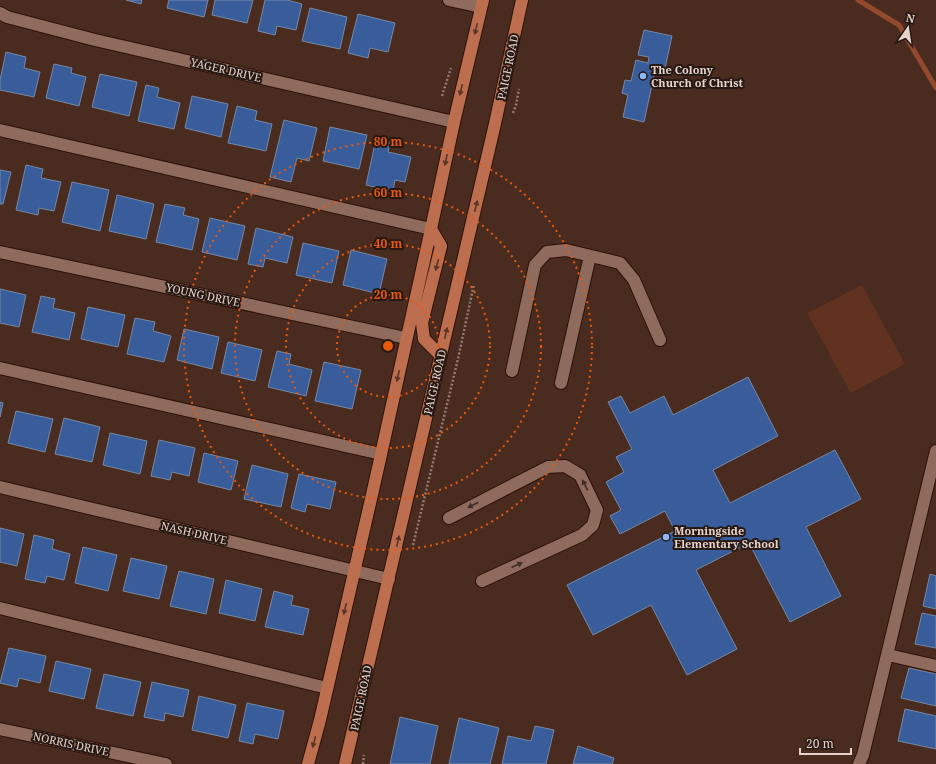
<svg xmlns="http://www.w3.org/2000/svg" width="936" height="764" font-family="'Noto Serif',serif">
	<style>
		.green { fill: #61321f }
		.lines { fill: none; stroke-linecap: round; stroke-linejoin: round }
		.stream { stroke: #92492c; stroke-width: 5 }
		.building { fill: #395d9a; stroke: #7688a5 }
		.minor-casing { stroke: #2e1208; stroke-width: 14 }
		.major-casing { stroke: #2e1208; stroke-width: 14 }
		.path { stroke: #957c72; stroke-width: 2.5; stroke-dasharray: 2 2; stroke-linecap: butt }
		.minor { stroke: #8e6b5d; stroke-width: 12 }
		.major { stroke: #bd6e4f; stroke-width: 12 }
		.oneway { fill: #5b3627 }
		.oneway2 { fill: #402d25 }
		.ring { fill: none; stroke: #e8590c; stroke-width: 2; stroke-dasharray: 2 4 }
		.poi-dot { fill: #8fb8fd; stroke: #261812; stroke-width: 1.5 }
		.labels { text-anchor: middle; stroke-width: 4; stroke-linejoin: round; paint-order: stroke }
		.street-label { font-size: 11px; fill: #e7d3cb; stroke: #261812 }
		.poi-label { font-size: 11px; font-weight: bold; fill: #e7d3cb; stroke: #261812; text-anchor: start }
		.centre { fill: #e8590c; stroke: #261812; stroke-width: 2 }
		.ring-label { font-size: 12px; text-anchor: middle; font-weight: bold; fill: #e8590c; stroke: #261812; stroke-width: 4; stroke-linejoin: round; paint-order: stroke }
	</style>
	<rect width="100%" height="100%" fill="#492b1f"/>
	<path class="green" d="M 862,285 L 905,364 L 851,393 L 807,313 Z"/>
	<g class="lines">
		<path class="stream" d="M 858,0 L 899,25 L 936,88"/>
	</g>
	<path class="building" d="M 126,0 L 142,0 L 141,4 Z
		M 169,0 L 208,0 L 204,17 L 167,8 Z
		M 215,0 L 253,0 L 247,23 L 212,15 Z
		M 265,0 L 287,0 L 302,4 L 296,30 L 277,26 L 275,35 L 258,31 Z
		M 310,8 L 347,17 L 340,49 L 302,41 Z
		M 358,14 L 395,23 L 388,52 L 370,48 L 368,58 L 348,53 Z
		M 644,30 L 672,36 L 664,73 L 655,71 L 644,122 L 623,117 L 628,95 L 622,93 L 625,80 L 631,81 L 636,60 L 648,63 L 649,57 L 638,55 Z
		M 6,52 L 26,57 L 24,68 L 40,72 L 34,97 L 0,90 L 0,80 Z
		M 54,64 L 72,68 L 71,73 L 86,77 L 79,106 L 46,98 Z
		M 100,74 L 137,82 L 129,116 L 92,107 Z
		M 146,85 L 159,88 L 157,97 L 180,103 L 174,129 L 138,121 Z
		M 192,96 L 228,104 L 221,137 L 185,128 Z
		M 237,106 L 257,111 L 255,120 L 272,124 L 266,151 L 228,143 Z
		M 284,120 L 317,128 L 309,161 L 297,158 L 291,182 L 270,177 Z
		M 330,127 L 367,135 L 359,169 L 323,161 Z
		M 376,139 L 390,142 L 388,152 L 411,157 L 405,182 L 395,180 L 393,191 L 366,185 Z
		M 26,165 L 43,169 L 41,178 L 61,182 L 54,211 L 39,208 L 38,215 L 16,210 Z
		M 0,170 L 11,172 L 3,204 L 0,204 Z
		M 72,182 L 109,190 L 100,231 L 62,222 Z
		M 117,195 L 154,204 L 146,239 L 109,231 Z
		M 165,204 L 185,208 L 183,215 L 199,219 L 192,250 L 156,242 Z
		M 210,218 L 245,226 L 237,260 L 202,252 Z
		M 256,228 L 293,237 L 287,263 L 265,258 L 263,267 L 248,264 Z
		M 303,243 L 339,251 L 332,283 L 296,275 Z
		M 351,250 L 387,259 L 379,294 L 343,285 Z
		M 0,289 L 26,295 L 19,327 L 0,323 Z
		M 41,296 L 55,299 L 53,308 L 75,313 L 69,340 L 32,332 Z
		M 88,307 L 125,315 L 118,347 L 81,339 Z
		M 135,318 L 155,322 L 153,331 L 171,336 L 164,362 L 127,354 Z
		M 184,329 L 219,337 L 212,369 L 177,360 Z
		M 228,342 L 262,350 L 255,381 L 221,373 Z
		M 277,351 L 291,354 L 289,364 L 312,370 L 306,396 L 268,387 Z
		M 324,362 L 361,370 L 352,409 L 315,401 Z
		M 748,377 L 778,436 L 713,470 L 730,503 L 835,450 L 861,499 L 806,527 L 841,596 L 790,622 L 749,543 L 696,570 L 737,649 L 687,675 L 651,605 L 593,635 L 567,585 L 675,531 L 665,511 L 620,534 L 610,516 L 621,510 L 606,482 L 624,472 L 616,457 L 632,449 L 608,402 L 621,396 L 630,413 L 664,396 L 673,415 Z
		M 0,402 L 3,403 L 0,417 Z
		M 16,411 L 53,419 L 45,452 L 8,443 Z
		M 64,418 L 100,427 L 92,462 L 55,454 Z
		M 110,433 L 147,441 L 140,474 L 103,465 Z
		M 159,440 L 195,448 L 189,476 L 172,472 L 170,480 L 151,476 Z
		M 204,453 L 238,461 L 231,490 L 198,482 Z
		M 252,465 L 288,474 L 281,507 L 244,499 Z
		M 299,474 L 336,482 L 330,509 L 307,504 L 305,512 L 291,508 Z
		M 0,528 L 24,534 L 17,566 L 0,562 Z
		M 34,535 L 54,540 L 52,549 L 70,554 L 64,580 L 47,576 L 45,583 L 25,579 Z
		M 83,547 L 117,555 L 108,591 L 75,583 Z
		M 131,558 L 167,566 L 159,599 L 123,591 Z
		M 179,571 L 214,579 L 206,614 L 170,606 Z
		M 930,574 L 936,576 L 936,609 L 923,606 Z
		M 226,580 L 262,589 L 255,621 L 219,613 Z
		M 274,591 L 293,596 L 291,605 L 309,609 L 303,635 L 265,627 Z
		M 922,613 L 936,616 L 936,648 L 915,644 Z
		M 9,648 L 46,656 L 40,683 L 19,678 L 17,687 L 0,683 Z
		M 56,661 L 91,669 L 84,699 L 49,691 Z
		M 909,668 L 936,674 L 936,706 L 901,698 Z
		M 104,674 L 141,682 L 133,716 L 96,708 Z
		M 152,682 L 189,690 L 183,717 L 165,713 L 164,721 L 144,717 Z
		M 199,696 L 236,705 L 228,738 L 192,730 Z
		M 247,703 L 284,711 L 278,739 L 255,734 L 253,744 L 239,741 Z
		M 905,709 L 936,716 L 936,749 L 898,741 Z
		M 400,717 L 438,726 L 430,764 L 390,764 Z
		M 459,718 L 499,728 L 490,764 L 449,764 Z
		M 535,726 L 554,730 L 546,764 L 502,764 L 508,736 L 531,741 Z
		M 578,746 L 614,758 L 612,764 L 573,764 Z"/>
	<g class="lines">
		<defs>
			<path id="minor" d="M 449,0 L 481,7
				M 0,13 L 7,17 L 95,40 L 454,122
				M 0,130 L 431,229
				M 0,252 L 406,338
				M 0,368 L 381,454
				M 512,371 L 535,265 L 547,252 L 566,250 L 620,263 L 634,280 L 660,340
				M 561,383 L 590,256
				M 0,487 L 389,579
				M 449,518 L 548,467 L 565,466 L 580,475 L 597,510 L 593,525 L 582,535 L 482,581
				M 0,608 L 327,688
				M 888,655 L 936,666
				M 0,729 L 166,764
				M 859,764 L 863,755 L 936,451"/>
			<path id="major" d="M 431,229 L 441,246 L 422,323 L 424,339 L 441,356
				M 308,764 L 320,720 L 374,486 L 431,229 L 454,122 L 483,0
				M 345,764 L 494,128 L 522,0"/>
		</defs>
		<use href="#minor" class="minor-casing"/>
		<use href="#major" class="major-casing"/>
		<path class="path" d="M 442,96 L 451,68
			M 513,113 L 516,105 L 519,89
			M 413,545 L 458,359 L 474,284
			M 363,764 L 364,755"/>
		<use href="#minor" class="minor"/>
		<use href="#major" class="major"/>
	</g>
	<defs><path id="oneway-solid" d="M-6-.8H1V-3.2L6.5 0L1 3.2V.8H-6Z"/></defs>
	<g class="oneway">
		<use href="#oneway-solid" transform="translate(476 29) rotate(103)"/>
		<use href="#oneway-solid" transform="translate(461 90) rotate(103)"/>
		<use href="#oneway-solid" transform="translate(446 160) rotate(102)"/>
		<use href="#oneway-solid" transform="translate(476 206) rotate(-77)"/>
		<use href="#oneway-solid" transform="translate(437 265) rotate(104)"/>
		<use href="#oneway-solid" transform="translate(446 333) rotate(-77)"/>
		<use href="#oneway-solid" transform="translate(398 376) rotate(102)"/>
		<use href="#oneway-solid" transform="translate(398 541) rotate(-77)"/>
		<use href="#oneway-solid" transform="translate(345 609) rotate(103)"/>
		<use href="#oneway-solid" transform="translate(314 742) rotate(105)"/>
	</g>
	<g class="oneway2">
		<use href="#oneway-solid" transform="translate(585 485) rotate(-117)"/>
		<use href="#oneway-solid" transform="translate(473 505) rotate(153)"/>
		<use href="#oneway-solid" transform="translate(517 565) rotate(-24)"/>
	</g>
	<g class="ring">
		<circle cx="388" cy="346" r="51"/>
		<circle cx="388" cy="346" r="102"/>
		<circle cx="388" cy="346" r="153"/>
		<circle cx="388" cy="346" r="204"/>
	</g>
	<g class="poi-dot">
		<circle cx="643" cy="76" r="4"/>
		<circle cx="666" cy="537" r="4"/>
	</g>
	<g class="labels">
		<g class="street-label">
			<text transform="translate(508 67) rotate(-78)" y="4">PAIGE ROAD</text>
			<text transform="translate(226 70) rotate(13)" y="4">YAGER DRIVE</text>
			<text transform="translate(203 295) rotate(12)" y="4">YOUNG DRIVE</text>
			<text transform="translate(435 382) rotate(-77)" y="4">PAIGE ROAD</text>
			<text transform="translate(194 533) rotate(13)" y="4">NASH DRIVE</text>
			<text transform="translate(361 698) rotate(-78)" y="4">PAIGE ROAD</text>
			<text transform="translate(71 744) rotate(12)" y="4">NORRIS DRIVE</text>
		</g>
		<g class="poi-label">
			<text x="651" y="74">The Colony<tspan x="651" dy="13">Church of Christ</tspan></text>
			<text x="674" y="535">Morningside<tspan x="674" dy="13">Elementary School</tspan></text>
		</g>
	</g>
	<circle cx="388" cy="346" r="6" class="centre"/>
	<g class="ring-label">
		<text x="388" y="146">80 m</text>
		<text x="388" y="197">60 m</text>
		<text x="388" y="248">40 m</text>
		<text x="388" y="299">20 m</text>
	</g>
	<g transform="translate(908 28) rotate(13)" stroke="#261812" stroke-width="3" paint-order="stroke">
	<path d="M0-3L7 15L0 10L-7 15Z" fill="#e7d3cb"/>
	<text y="-6" font-size="11" font-weight="bold" text-anchor="middle" fill="#e7d3cb">N</text>
	</g>
	<path d="M800 748v6h51v-6" fill="none" stroke="#e7d3cb" stroke-width="2"/>
	<text x="806" y="748" font-size="12" fill="#e7d3cb" stroke="#261812" stroke-width="3" paint-order="stroke">20 m</text>
</svg>
